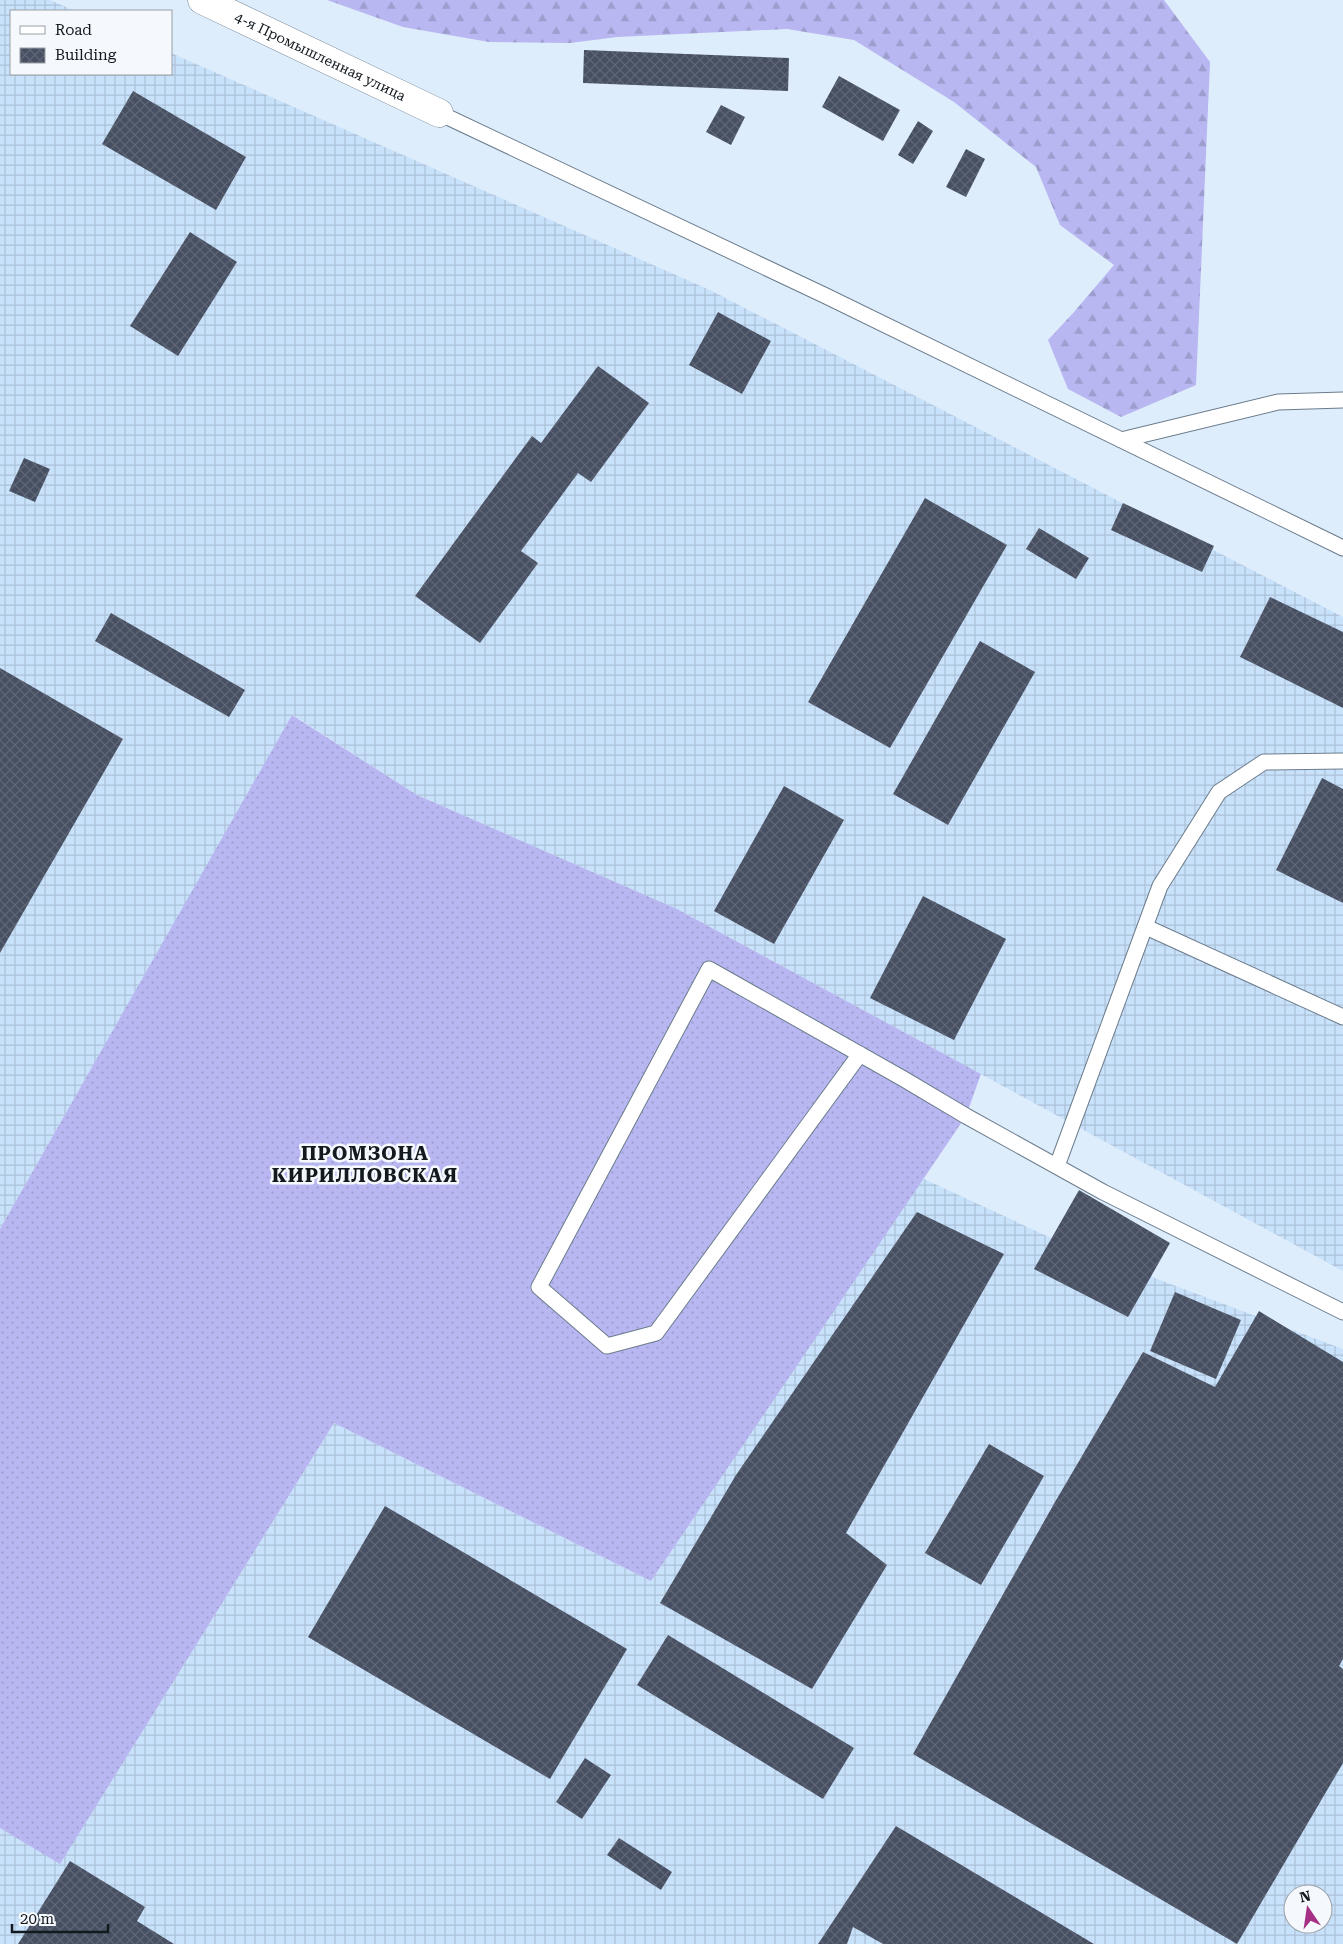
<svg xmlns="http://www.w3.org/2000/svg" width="1343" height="1944" font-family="'Roboto Serif',serif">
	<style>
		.industrial { fill: url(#industrial-grid); fill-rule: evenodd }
		.grass { fill: url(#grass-dots) }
		.forest { fill: url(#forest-firs) }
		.building { fill: url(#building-cross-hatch) }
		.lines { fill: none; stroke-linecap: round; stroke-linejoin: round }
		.lane-casing { stroke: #6b7c8c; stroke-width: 17 }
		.street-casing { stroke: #6b7c8c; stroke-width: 29 }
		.lane { stroke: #fff; stroke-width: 15 }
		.street { stroke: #fff; stroke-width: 28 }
		.labels { text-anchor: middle; stroke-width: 5; stroke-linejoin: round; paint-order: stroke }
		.street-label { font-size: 14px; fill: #12191f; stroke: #f5f9fd }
		.district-label { font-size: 19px; font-weight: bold; letter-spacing: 1px; fill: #12191f; stroke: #f5f9fd }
	</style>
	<defs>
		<pattern id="industrial-grid" width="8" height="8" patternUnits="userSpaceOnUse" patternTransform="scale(1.25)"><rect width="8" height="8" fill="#c9e2fb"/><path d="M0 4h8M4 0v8" fill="none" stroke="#acc1d7"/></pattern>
		<pattern id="grass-dots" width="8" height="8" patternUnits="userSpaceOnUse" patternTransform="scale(1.25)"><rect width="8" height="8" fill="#b8b7f1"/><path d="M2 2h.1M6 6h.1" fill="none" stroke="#9d9dce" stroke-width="1.8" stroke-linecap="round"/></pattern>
		<pattern id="forest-firs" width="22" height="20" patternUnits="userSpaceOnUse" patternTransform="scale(1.25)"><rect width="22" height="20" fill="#b8b7f1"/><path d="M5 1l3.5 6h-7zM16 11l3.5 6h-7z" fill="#9d9dce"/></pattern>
		<pattern id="building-cross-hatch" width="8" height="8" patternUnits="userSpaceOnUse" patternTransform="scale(1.25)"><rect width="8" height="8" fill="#475062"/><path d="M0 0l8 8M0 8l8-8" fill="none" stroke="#5e6574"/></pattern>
	</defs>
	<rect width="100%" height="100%" fill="#deedfc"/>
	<path class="industrial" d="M 0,0 L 50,0 L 75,11 L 11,11 L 11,74 L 171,74 L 171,53 L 710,290 L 1343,617 L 1343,1271 L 677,909 L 417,795 L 293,715 L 0,1229 Z
		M 922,1178 L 1062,1243 L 1343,1349 L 1343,1944 L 0,1944 L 0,1828 L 60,1863 L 334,1423 L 651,1581 ZM 1293,1894 L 1323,1894 L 1323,1924 L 1293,1924 Z"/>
	<path class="grass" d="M 292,715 L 417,795 L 677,909 L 981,1074 L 966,1116 L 651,1581 L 334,1423 L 60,1864 L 0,1828 L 0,1229 Z"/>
	<path class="forest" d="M 327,0 L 1164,0 L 1210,62 L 1196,385 L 1121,417 L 1068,389 L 1048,340 L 1074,312 L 1114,265 L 1060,225 L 1036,167 L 954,102 L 854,40 L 787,29 L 617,37 L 570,43 L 489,42 L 403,27 Z"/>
	<path class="building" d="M 584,50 L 789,58 L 788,91 L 583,83 Z
		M 839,76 L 900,110 L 883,141 L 822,107 Z
		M 133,91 L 246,157 L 216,210 L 102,144 Z
		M 721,105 L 745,117 L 731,145 L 706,132 Z
		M 918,121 L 933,131 L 913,164 L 898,155 Z
		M 966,149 L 985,159 L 966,197 L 946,187 Z
		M 190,232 L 237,262 L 178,356 L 130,326 Z
		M 718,312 L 771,341 L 742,394 L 689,365 Z
		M 598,366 L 649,403 L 591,482 L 578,473 L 521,551 L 538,563 L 480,643 L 415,596 L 532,436 L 541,443 Z
		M 24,458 L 50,469 L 35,502 L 9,491 Z
		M 925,498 L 1007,545 L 890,748 L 808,702 Z
		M 1123,503 L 1214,546 L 1202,572 L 1111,530 Z
		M 1039,528 L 1089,558 L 1076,579 L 1026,549 Z
		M 1270,597 L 1343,632 L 1343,708 L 1240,657 Z
		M 111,613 L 245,690 L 229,717 L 95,641 Z
		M 980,641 L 1035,672 L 948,825 L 893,794 Z
		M 0,668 L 123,739 L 0,953 Z
		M 1322,778 L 1343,789 L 1343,903 L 1276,870 Z
		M 784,786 L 844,820 L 774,944 L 714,911 Z
		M 923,896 L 1006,939 L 954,1040 L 870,998 Z
		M 1079,1190 L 1170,1243 L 1128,1317 L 1034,1269 Z
		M 917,1212 L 1004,1254 L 846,1533 L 887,1565 L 812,1689 L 660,1603 L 736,1475 Z
		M 1175,1292 L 1241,1320 L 1216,1379 L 1150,1351 Z
		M 1259,1311 L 1343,1362 L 1343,1659 L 1339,1666 L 1343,1669 L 1343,1763 L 1237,1944 L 913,1754 L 1055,1502 L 1143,1352 L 1215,1387 Z
		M 989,1444 L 1044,1476 L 981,1585 L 925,1553 Z
		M 385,1506 L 627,1649 L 550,1779 L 308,1637 Z
		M 668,1635 L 854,1748 L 823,1799 L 637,1685 Z
		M 585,1758 L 611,1775 L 582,1819 L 556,1802 Z
		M 896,1826 L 1094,1944 L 883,1944 L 853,1927 L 847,1944 L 818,1944 Z
		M 619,1838 L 672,1872 L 661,1890 L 607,1855 Z
		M 70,1861 L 145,1907 L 137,1921 L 174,1944 L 18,1944 Z"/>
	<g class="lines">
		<defs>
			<path id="lane" d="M 439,113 L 826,296 L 1343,548
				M 1121,440 L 1278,402 L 1343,400
				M 1146,927 L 1343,1017
				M 860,1054 L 656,1333 L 607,1346 L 539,1287 L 709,969 L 902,1078 L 966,1116 L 1103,1192 L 1343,1312
				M 1057,1166 L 1160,886 L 1219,792 L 1264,762 L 1343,761"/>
			<g id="street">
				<path id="s1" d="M 202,0 L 439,113"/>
			</g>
		</defs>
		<use href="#lane" class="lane-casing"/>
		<use href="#street" class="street-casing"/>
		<use href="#lane" class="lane"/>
		<use href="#street" class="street"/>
	</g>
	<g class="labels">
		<g class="street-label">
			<text dy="5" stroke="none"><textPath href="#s1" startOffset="131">4-я Промышленная улица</textPath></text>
		</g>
		<g class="district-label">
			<text x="365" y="1160">ПРОМЗОНА<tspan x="365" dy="22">КИРИЛЛОВСКАЯ</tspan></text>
		</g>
	</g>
	<rect x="10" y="10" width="162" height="65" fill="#f5f9fd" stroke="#9a9fa4"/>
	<rect x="20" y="26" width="25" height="8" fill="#ffffff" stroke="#9a9fa4"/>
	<text x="55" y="35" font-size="15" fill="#12191f">Road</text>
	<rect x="20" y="48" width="25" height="15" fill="url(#building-cross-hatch)" stroke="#9a9fa4"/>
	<text x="55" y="60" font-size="15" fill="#12191f">Building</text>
	<g transform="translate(1308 1909) rotate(347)"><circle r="24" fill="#f5f9fd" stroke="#9a9fa4"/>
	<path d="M0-4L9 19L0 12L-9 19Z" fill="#a73087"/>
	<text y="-8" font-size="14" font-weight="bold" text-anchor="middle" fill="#12191f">N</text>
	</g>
	<path d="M12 1924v8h96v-8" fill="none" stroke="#12191f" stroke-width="2.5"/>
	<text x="20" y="1924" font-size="15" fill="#12191f" stroke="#f5f9fd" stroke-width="4" paint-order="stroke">20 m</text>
</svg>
